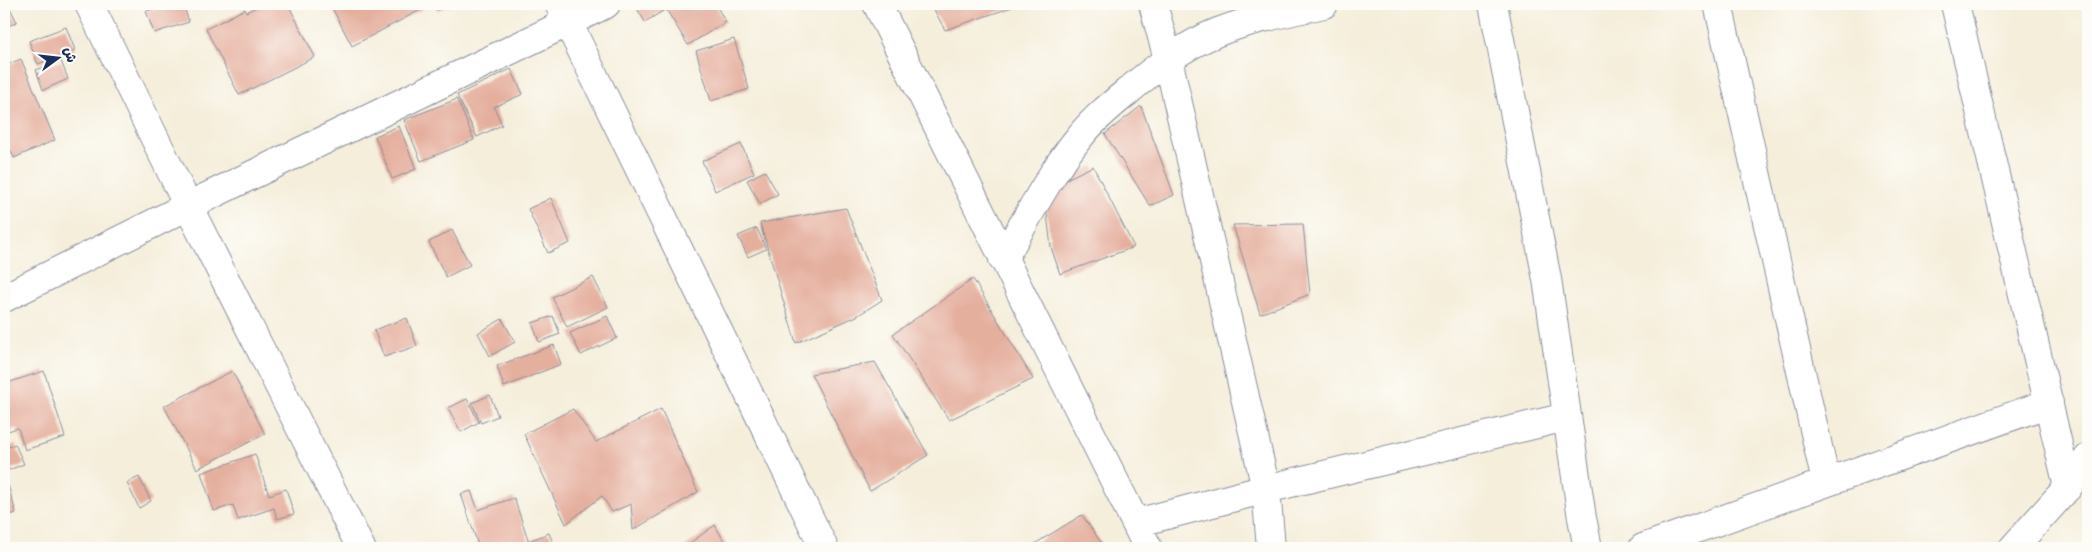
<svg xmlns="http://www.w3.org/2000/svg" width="2092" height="552" font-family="'Balsamiq Sans','Playpen Sans Arabic',sans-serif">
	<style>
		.building { fill: #e5af9e }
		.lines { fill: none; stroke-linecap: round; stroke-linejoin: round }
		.minor-casing { stroke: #888e9c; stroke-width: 30 }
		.tertiary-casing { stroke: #888e9c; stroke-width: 30 }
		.secondary-casing { stroke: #888e9c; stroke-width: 30 }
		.minor { stroke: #fff; stroke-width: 28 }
		.tertiary { stroke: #fff; stroke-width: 28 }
		.secondary { stroke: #fff; stroke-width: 28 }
	</style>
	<rect width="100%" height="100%" fill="#fdfcf7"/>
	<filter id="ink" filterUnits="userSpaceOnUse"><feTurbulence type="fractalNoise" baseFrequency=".02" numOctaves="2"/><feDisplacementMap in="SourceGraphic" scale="10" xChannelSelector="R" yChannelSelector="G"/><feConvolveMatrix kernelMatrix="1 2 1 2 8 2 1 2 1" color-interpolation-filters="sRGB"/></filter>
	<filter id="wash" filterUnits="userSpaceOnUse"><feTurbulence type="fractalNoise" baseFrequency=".0096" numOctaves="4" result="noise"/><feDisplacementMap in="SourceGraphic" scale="20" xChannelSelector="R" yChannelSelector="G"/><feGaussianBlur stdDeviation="1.12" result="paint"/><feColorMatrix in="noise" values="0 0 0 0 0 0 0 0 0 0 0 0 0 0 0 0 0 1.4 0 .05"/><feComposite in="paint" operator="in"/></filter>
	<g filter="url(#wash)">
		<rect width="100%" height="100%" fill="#f5eedb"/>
		<g id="blocks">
			<path class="building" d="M 8,4 L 17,22 L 4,28 L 4,5 Z
				M 171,4 L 183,4 L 189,22 L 154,33 L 146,11 Z
				M 263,4 L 288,4 L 315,57 L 239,95 L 206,29 L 245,9 L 246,12 Z
				M 330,4 L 425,4 L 426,7 L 352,46 Z
				M 435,4 L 455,4 L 437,10 Z
				M 638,4 L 715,4 L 726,22 L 688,45 L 666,9 L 645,22 L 635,5 Z
				M 931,4 L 1021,4 L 945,30 Z
				M 66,27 L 75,50 L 38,64 L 29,41 Z
				M 734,39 L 749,89 L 711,101 L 696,51 Z
				M 21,59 L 55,140 L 14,158 L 4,134 L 4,66 Z
				M 61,61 L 68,79 L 43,90 L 36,70 Z
				M 511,69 L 523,94 L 494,107 L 502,125 L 477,137 L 457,95 Z
				M 457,99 L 474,140 L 421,161 L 404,120 Z
				M 1141,106 L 1174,195 L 1150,206 L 1105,134 Z
				M 399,126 L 416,169 L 392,179 L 375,136 Z
				M 741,144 L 754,173 L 715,191 L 702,161 Z
				M 1093,166 L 1134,247 L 1060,274 L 1051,247 L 1044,190 Z
				M 765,171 L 778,194 L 760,204 L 747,180 Z
				M 551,198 L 570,243 L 548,253 L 528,209 Z
				M 846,208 L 882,300 L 857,316 L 796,343 L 760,223 Z
				M 1303,224 L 1310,294 L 1260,314 L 1233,225 Z
				M 757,228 L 766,249 L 748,257 L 738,236 Z
				M 452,230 L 470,265 L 446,277 L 429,242 Z
				M 593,277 L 608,307 L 567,327 L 552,297 Z
				M 973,279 L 1033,379 L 949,420 L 893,334 Z
				M 553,316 L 560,334 L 539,342 L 532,323 Z
				M 607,316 L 617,338 L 581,355 L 570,333 Z
				M 407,318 L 417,346 L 384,357 L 374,330 Z
				M 502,319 L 515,342 L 490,356 L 478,333 Z
				M 554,345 L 561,364 L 504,387 L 497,366 Z
				M 875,362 L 928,455 L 870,491 L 811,374 Z
				M 44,371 L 65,437 L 25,450 L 18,428 L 4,432 L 4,384 Z
				M 232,371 L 265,434 L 197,469 L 164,406 Z
				M 490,395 L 498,416 L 481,423 L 472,403 Z
				M 467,399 L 479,422 L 461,432 L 448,408 Z
				M 573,409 L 596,442 L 661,409 L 698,492 L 633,530 L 631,504 L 612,512 L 602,496 L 566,524 L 524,434 Z
				M 15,444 L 24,464 L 4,472 L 4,449 Z
				M 255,454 L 269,495 L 286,489 L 294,514 L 277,519 L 274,508 L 238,520 L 233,505 L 214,511 L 201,473 Z
				M 139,477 L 151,501 L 139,508 L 127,483 Z
				M 8,485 L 16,513 L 4,517 L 4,486 Z
				M 471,491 L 478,510 L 514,498 L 531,548 L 479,548 L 461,494 Z
				M 1082,515 L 1105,548 L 1028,548 Z
				M 715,525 L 728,548 L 683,548 Z
				M 549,533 L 555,548 L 532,548 L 529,541 Z"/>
		</g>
	</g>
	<g filter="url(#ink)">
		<use href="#blocks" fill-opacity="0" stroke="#888e9c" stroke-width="1"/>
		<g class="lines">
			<defs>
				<path id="minor" d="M 89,4 L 188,206 L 361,548
					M 877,4 L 1148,548
					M 1153,4 L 1168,59 L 1266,489 L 1271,548
					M 1493,4 L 1547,279 L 1582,518 L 1588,548
					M 1718,4 L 1826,482
					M 1955,4 L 2068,487
					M 1003,259 C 1028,217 1051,171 1082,134 C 1095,118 1111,105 1127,92 C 1155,68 1183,46 1218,32 C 1252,19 1289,12 1324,4
					M 4,298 L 188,206 L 606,4
					M 1136,523 L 1266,489 L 1566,417
					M 1643,548 L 2049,403"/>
				<path id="tertiary" d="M 559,4 L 824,548"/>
				<path id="secondary" d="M 2013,548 L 2068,487 L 2088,458"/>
			</defs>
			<use href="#minor" class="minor-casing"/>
			<use href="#tertiary" class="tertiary-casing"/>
			<use href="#secondary" class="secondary-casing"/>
			<use href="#minor" class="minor"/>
			<use href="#tertiary" class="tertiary"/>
			<use href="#secondary" class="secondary"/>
		</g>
	</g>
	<rect width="2092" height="552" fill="none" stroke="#fdfcf7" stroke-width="20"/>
	<g transform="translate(58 58) rotate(75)" stroke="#fdfcf7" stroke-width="4" paint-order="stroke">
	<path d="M0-4L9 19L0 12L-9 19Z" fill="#1b2f5e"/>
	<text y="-8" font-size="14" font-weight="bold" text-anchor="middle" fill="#1b2f5e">ش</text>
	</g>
</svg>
